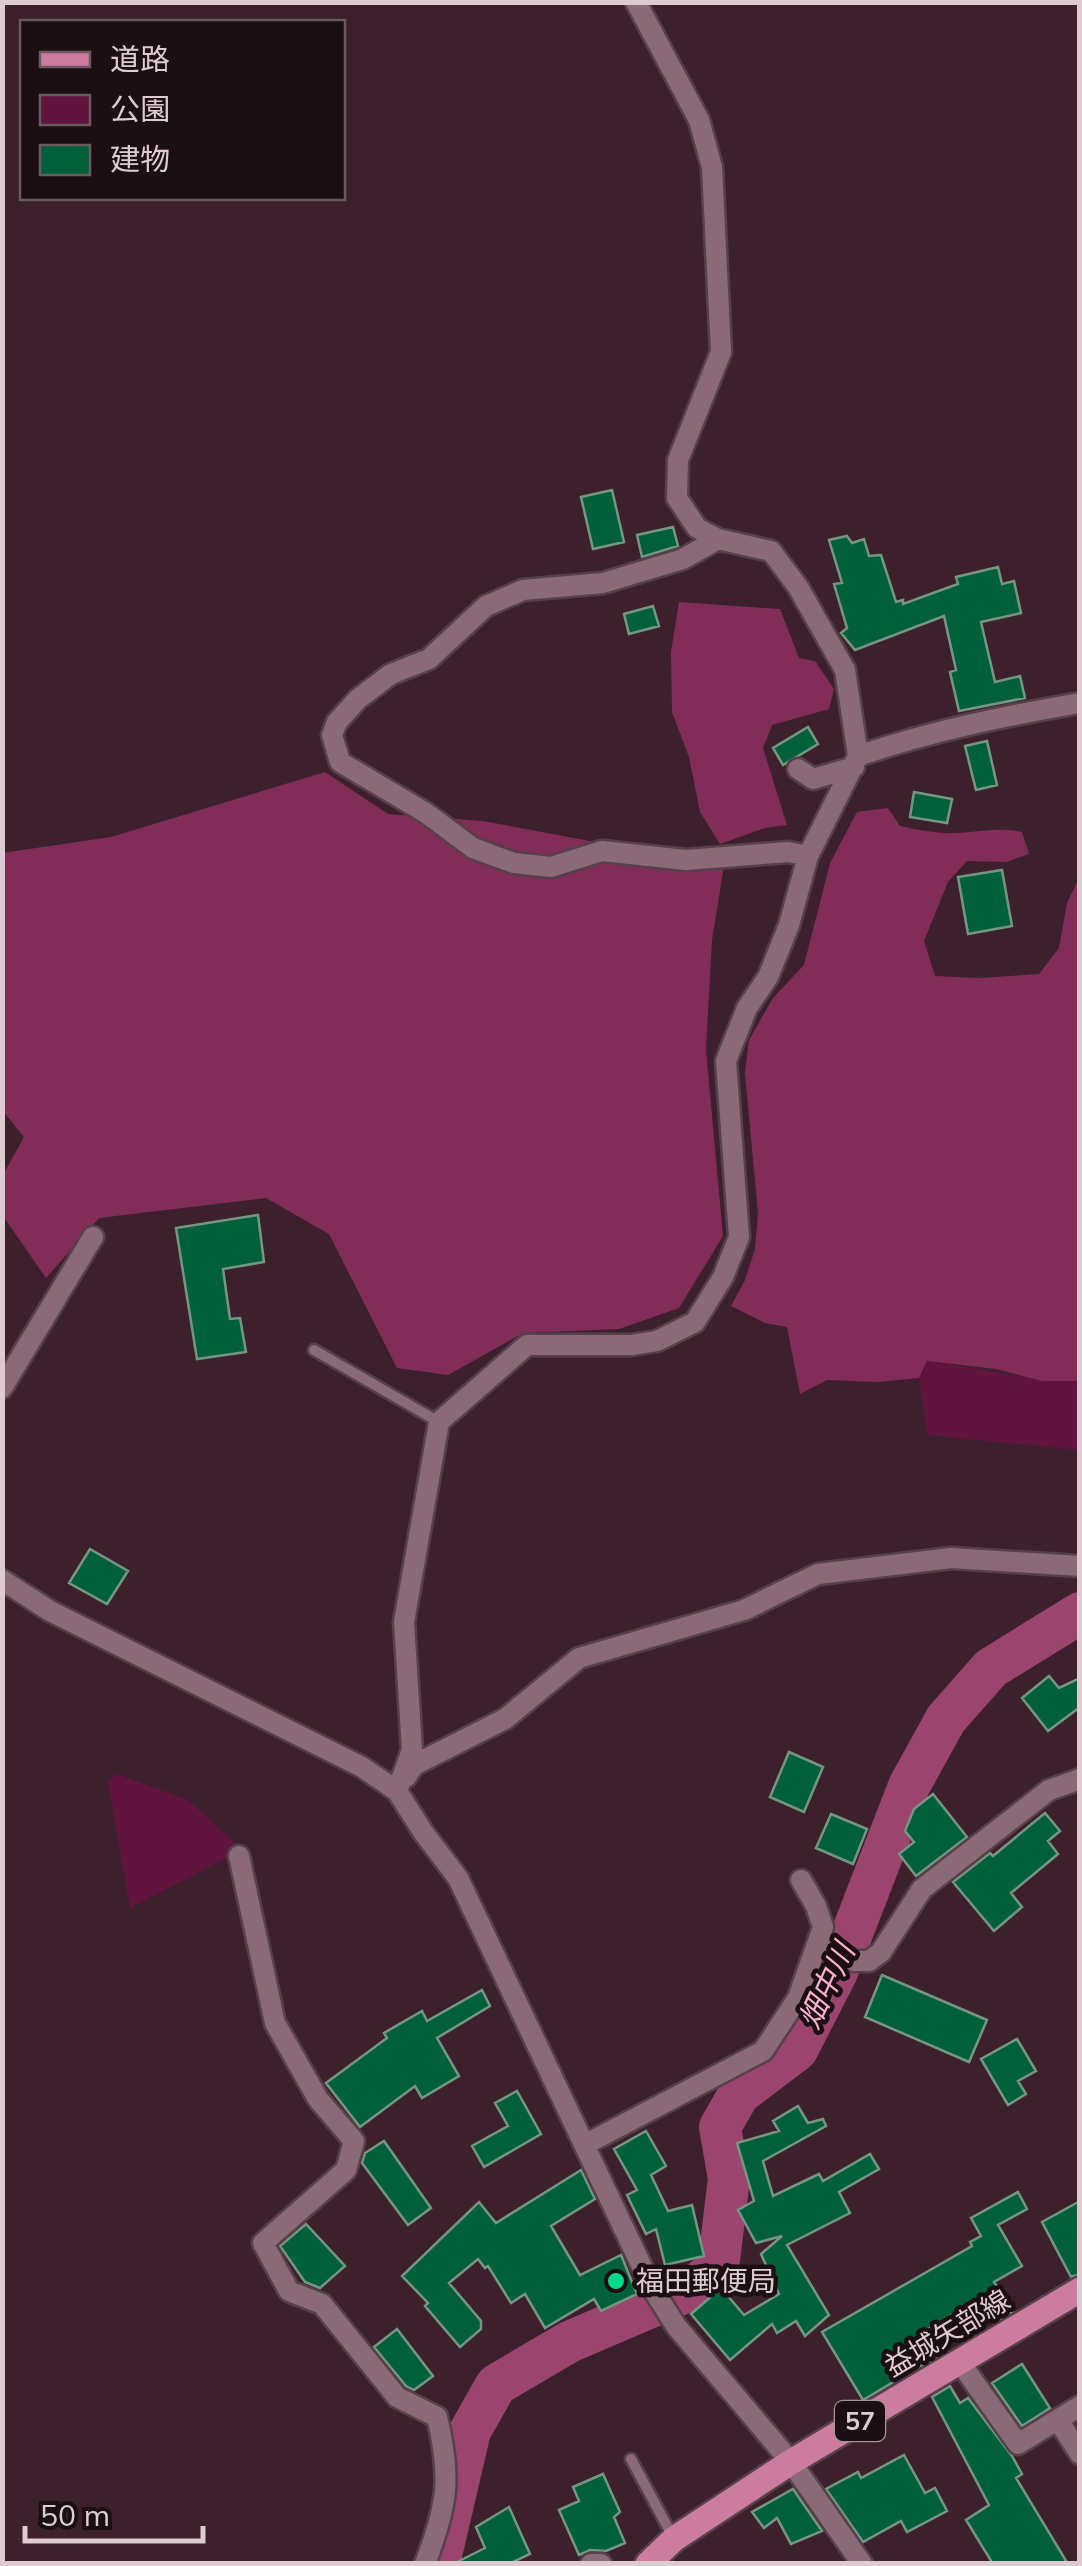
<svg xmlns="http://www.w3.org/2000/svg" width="1082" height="2566" font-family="Mulish,'Noto Sans JP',sans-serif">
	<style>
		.green { fill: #61143d }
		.forest { fill: #822d57 }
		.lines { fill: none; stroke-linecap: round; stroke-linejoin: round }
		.river { stroke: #9b446d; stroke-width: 42 }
		.building { fill: #00603b; stroke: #769683; stroke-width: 2.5 }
		.service-casing { stroke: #57404a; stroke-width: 15 }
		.minor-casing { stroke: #57404a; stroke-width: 25 }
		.tertiary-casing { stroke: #57404a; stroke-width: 25 }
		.primary-casing { stroke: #57404a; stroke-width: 30 }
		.service { stroke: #8a6a77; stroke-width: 10 }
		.minor { stroke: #8a6a77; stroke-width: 20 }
		.tertiary { stroke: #8a6a77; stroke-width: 20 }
		.primary { stroke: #cc7c9f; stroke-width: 25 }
		.poi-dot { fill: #00d98c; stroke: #1b0f14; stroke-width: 4 }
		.labels { text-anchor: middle; stroke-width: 9; stroke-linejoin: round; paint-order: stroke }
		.shield { fill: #1b0f14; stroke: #a49399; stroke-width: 2.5 }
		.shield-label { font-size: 25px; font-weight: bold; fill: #decbd2 }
		.poi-label { font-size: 28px; fill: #decbd2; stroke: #1b0f14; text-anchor: start }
		.street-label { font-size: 28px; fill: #decbd2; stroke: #1b0f14 }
		.water-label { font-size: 30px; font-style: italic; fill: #fab0ce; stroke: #1b0f14 }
	</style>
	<rect width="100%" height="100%" fill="#3c212d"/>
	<path class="green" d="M 927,1361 C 978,1367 1028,1381 1079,1381 L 1079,1450 L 927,1435 L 919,1378 Z
		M 117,1774 L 188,1800 L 235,1843 L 230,1856 L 130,1908 L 108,1780 Z"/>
	<path class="forest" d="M 679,602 L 780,609 L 799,658 L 815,661 L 834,689 L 829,709 L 772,725 L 763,748 L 787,825 L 765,828 L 720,844 L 700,812 L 689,757 L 672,712 L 671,652 Z
		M 325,772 L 388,814 L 483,821 L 724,866 L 712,940 L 706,1050 L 723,1236 L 679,1308 L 619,1329 L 523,1333 L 448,1375 L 397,1368 L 329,1234 L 266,1198 L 99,1218 L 46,1278 L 3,1216 L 3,1175 L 24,1137 L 3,1111 L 2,853 L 111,837 Z
		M 888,808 L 900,826 C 918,830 939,834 957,833 C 980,832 999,827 1022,832 L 1029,854 L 1006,862 L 967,861 L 948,882 L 924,941 L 935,976 L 978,978 L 1039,974 L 1059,948 L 1067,903 L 1079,878 L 1079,1381 L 1042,1381 L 996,1369 L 927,1361 L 919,1378 L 876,1382 L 827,1380 L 800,1394 L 787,1327 L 765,1323 L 731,1306 L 745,1280 L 755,1249 L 758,1213 L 745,1073 L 749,1040 L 773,998 L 804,965 L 830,863 L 857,812 Z"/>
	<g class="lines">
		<path class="river" d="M 439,2564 L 470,2431 L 496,2385 L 569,2342 L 688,2291 L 718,2268 L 729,2179 L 720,2127 L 739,2094 L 797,2050 L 837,1972 L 909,1786 L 946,1719 L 991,1668 L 1080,1613"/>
	</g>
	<path class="building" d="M 612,490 L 624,542 L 593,549 L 581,497 Z
		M 673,527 L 678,546 L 642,557 L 637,535 Z
		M 847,536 L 852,543 L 864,539 L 869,556 L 881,555 L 896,602 L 903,600 L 903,604 L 958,584 L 956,577 L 998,567 L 1002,584 L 1014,581 L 1021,613 L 981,622 L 995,682 L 1020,676 L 1025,698 L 959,711 L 950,672 L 956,670 L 944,616 L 855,650 L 841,633 L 847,628 L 834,584 L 842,583 L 829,540 Z
		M 653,606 L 659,626 L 629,634 L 624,614 Z
		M 808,727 L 818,744 L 783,765 L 773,748 Z
		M 987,741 L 997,785 L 976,790 L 965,746 Z
		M 914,792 L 952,799 L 947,823 L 910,817 Z
		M 1002,870 L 1012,926 L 968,934 L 958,877 Z
		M 258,1215 L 264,1262 L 223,1269 L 230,1319 L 240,1318 L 246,1352 L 197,1359 L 176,1228 Z
		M 90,1549 L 128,1571 L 107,1604 L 69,1583 Z
		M 1049,1676 L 1059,1688 L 1080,1678 L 1080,1707 L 1048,1731 L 1022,1698 Z
		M 789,1752 L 823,1767 L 804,1812 L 770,1797 Z
		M 933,1794 L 967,1837 L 916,1876 L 899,1854 L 914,1842 L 905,1831 L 914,1809 Z
		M 1045,1813 L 1060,1831 L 1048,1841 L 1058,1854 L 1011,1893 L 1022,1907 L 994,1931 L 953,1882 L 990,1853 L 993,1856 Z
		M 831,1814 L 867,1829 L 853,1864 L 816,1848 Z
		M 882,1975 L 987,2020 L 969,2062 L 865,2017 Z
		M 482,1990 L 490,2006 L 437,2038 L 459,2076 L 422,2098 L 415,2086 L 360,2127 L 326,2083 L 387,2038 L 384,2033 L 422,2011 L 427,2021 Z
		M 1017,2039 L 1036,2071 L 1018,2081 L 1026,2094 L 1008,2105 L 981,2059 Z
		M 517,2091 L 541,2134 L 484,2167 L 472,2146 L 508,2126 L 495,2103 Z
		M 798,2106 L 808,2123 L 823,2119 L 826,2126 L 763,2161 L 773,2196 L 819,2174 L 823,2181 L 870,2154 L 879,2169 L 839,2192 L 850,2213 L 787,2245 L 829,2315 L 805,2336 L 796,2321 L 777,2333 L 772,2324 L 730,2360 L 691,2314 L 721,2288 L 744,2315 L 779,2294 L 761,2254 L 782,2236 L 756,2243 L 738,2210 L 754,2201 L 737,2143 L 779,2131 L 773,2121 Z
		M 646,2131 L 666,2166 L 651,2175 L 668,2211 L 692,2205 L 704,2256 L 665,2265 L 656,2229 L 646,2234 L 627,2195 L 637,2190 L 614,2149 Z
		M 384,2141 L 431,2208 L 408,2225 L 362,2163 L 365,2153 Z
		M 581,2170 L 595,2199 L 551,2226 L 580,2275 L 621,2255 L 637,2294 L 601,2311 L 594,2299 L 545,2328 L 525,2294 L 511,2303 L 488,2266 L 485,2268 L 478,2259 L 449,2283 L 481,2321 L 481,2329 L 460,2347 L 425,2306 L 428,2303 L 402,2276 L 479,2202 L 496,2223 Z
		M 1018,2192 L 1027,2209 L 998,2225 L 1022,2266 L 994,2282 L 1013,2311 L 996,2321 L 981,2297 L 923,2332 L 937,2356 L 863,2400 L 822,2332 L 972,2246 L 970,2242 L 981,2236 L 971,2218 Z
		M 1080,2201 L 1080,2274 L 1071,2277 L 1042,2222 Z
		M 306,2224 L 345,2266 L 320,2288 L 305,2282 L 280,2246 Z
		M 397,2329 L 433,2376 L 414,2390 L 406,2386 L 374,2347 Z
		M 1022,2364 L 1050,2408 L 1022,2426 L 992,2383 Z
		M 950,2386 L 960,2403 L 968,2398 L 1012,2456 L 1022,2474 L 1016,2478 L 1068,2564 L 993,2564 L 966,2520 L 989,2505 L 932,2397 Z
		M 904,2455 L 925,2493 L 935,2488 L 947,2511 L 907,2532 L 901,2521 L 863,2542 L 826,2489 L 858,2472 L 861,2478 Z
		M 603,2474 L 620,2512 L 614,2517 L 625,2543 L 606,2551 L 590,2550 L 579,2555 L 559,2510 L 579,2501 L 573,2487 Z
		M 793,2489 L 822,2531 L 791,2544 L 777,2518 L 764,2528 L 752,2512 Z
		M 509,2507 L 530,2554 L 509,2564 L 453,2564 L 485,2548 L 476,2527 Z"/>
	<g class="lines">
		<defs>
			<path id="service" d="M 314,1350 L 439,1422
				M 631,2459 L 673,2537"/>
			<path id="minor" d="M 718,539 L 683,559 L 603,583 L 523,590 L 486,606 L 429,659 L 391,674 L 358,699 L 337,722 L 332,735 L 340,762 L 426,813 L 473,848 L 514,863 L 551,867 L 602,851 L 686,860 L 788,852 L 808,856
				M 858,756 C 931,731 1004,716 1080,703
				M 798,769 L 813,779 L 854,767
				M 2,1388 L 93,1237
				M 2,1580 L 50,1611 L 362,1767 L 397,1791 L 423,1832 L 458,1878 L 652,2288 L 676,2326 L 791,2462
				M 406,1777 L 414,1765 L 505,1719 L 579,1658 L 744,1610 L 818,1574 L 951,1558 L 1080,1566
				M 397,1791 L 412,1750 L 404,1622 L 439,1422 L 527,1345 L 631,1345 L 657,1341 L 695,1322 L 723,1277 L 739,1237 L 726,1061 L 747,1008 L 768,977 L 789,925 L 808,856 L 858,756 L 845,670 L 798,587 L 771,551 L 718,539 L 697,528 L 677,498 L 678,460 L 721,352 L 712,167 L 699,120 L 636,2
				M 239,1856 L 275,2023 L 318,2099 L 354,2141 L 346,2170 L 263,2243 L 289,2291 L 322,2304 L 397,2397 L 437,2417 C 452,2479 447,2505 425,2564
				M 819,1944 L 854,1961 L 869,1961 L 881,1952 L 922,1889 L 1049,1790 L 1080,1779
				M 586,2144 L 763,2051 L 798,1998 L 823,1927 L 816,1906 L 801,1880
				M 959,2361 L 1018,2444 L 1080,2406
				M 1058,2420 L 1080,2454
				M 591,2564 L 601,2564"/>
			<path id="tertiary" d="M 791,2462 L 862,2564"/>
			<path id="primary" d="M 648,2564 L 674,2539 L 791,2462 L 1080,2290"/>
		</defs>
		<use href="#service" class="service-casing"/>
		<use href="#minor" class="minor-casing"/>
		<use href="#tertiary" class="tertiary-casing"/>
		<use href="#primary" class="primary-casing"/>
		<use href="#service" class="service"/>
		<use href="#minor" class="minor"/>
		<use href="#tertiary" class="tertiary"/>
		<use href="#primary" class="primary"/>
	</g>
	<circle class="poi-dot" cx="616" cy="2281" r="10"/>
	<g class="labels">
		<rect class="shield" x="835" y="2401" width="50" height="40" rx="8"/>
		<g class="shield-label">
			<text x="860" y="2430">57</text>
		</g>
		<g class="poi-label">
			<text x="636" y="2291">福田郵便局</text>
		</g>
		<g class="street-label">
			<text transform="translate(947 2333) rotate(-31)" y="10">益城矢部線</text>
		</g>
		<g class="water-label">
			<text transform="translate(827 1986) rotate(-65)" y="10">畑中川</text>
		</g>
	</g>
	<rect width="1082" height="2566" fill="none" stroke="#decbd2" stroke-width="10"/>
	<rect x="20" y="20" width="325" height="180" fill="#1b0f14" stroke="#695a60" stroke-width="2.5"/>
	<rect x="40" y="52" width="50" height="15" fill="#cc7c9f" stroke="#695a60" stroke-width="2.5"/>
	<text x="110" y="70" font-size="30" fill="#decbd2">道路</text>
	<rect x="40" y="95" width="50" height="30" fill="#61143d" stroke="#695a60" stroke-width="2.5"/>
	<text x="110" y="120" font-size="30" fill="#decbd2">公園</text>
	<rect x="40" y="145" width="50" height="30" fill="#00603b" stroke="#695a60" stroke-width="2.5"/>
	<text x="110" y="170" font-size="30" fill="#decbd2">建物</text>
	<path d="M25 2526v15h178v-15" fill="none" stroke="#decbd2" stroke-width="5"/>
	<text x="40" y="2526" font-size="30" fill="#decbd2" stroke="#1b0f14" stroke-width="8" paint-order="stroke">50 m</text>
</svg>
